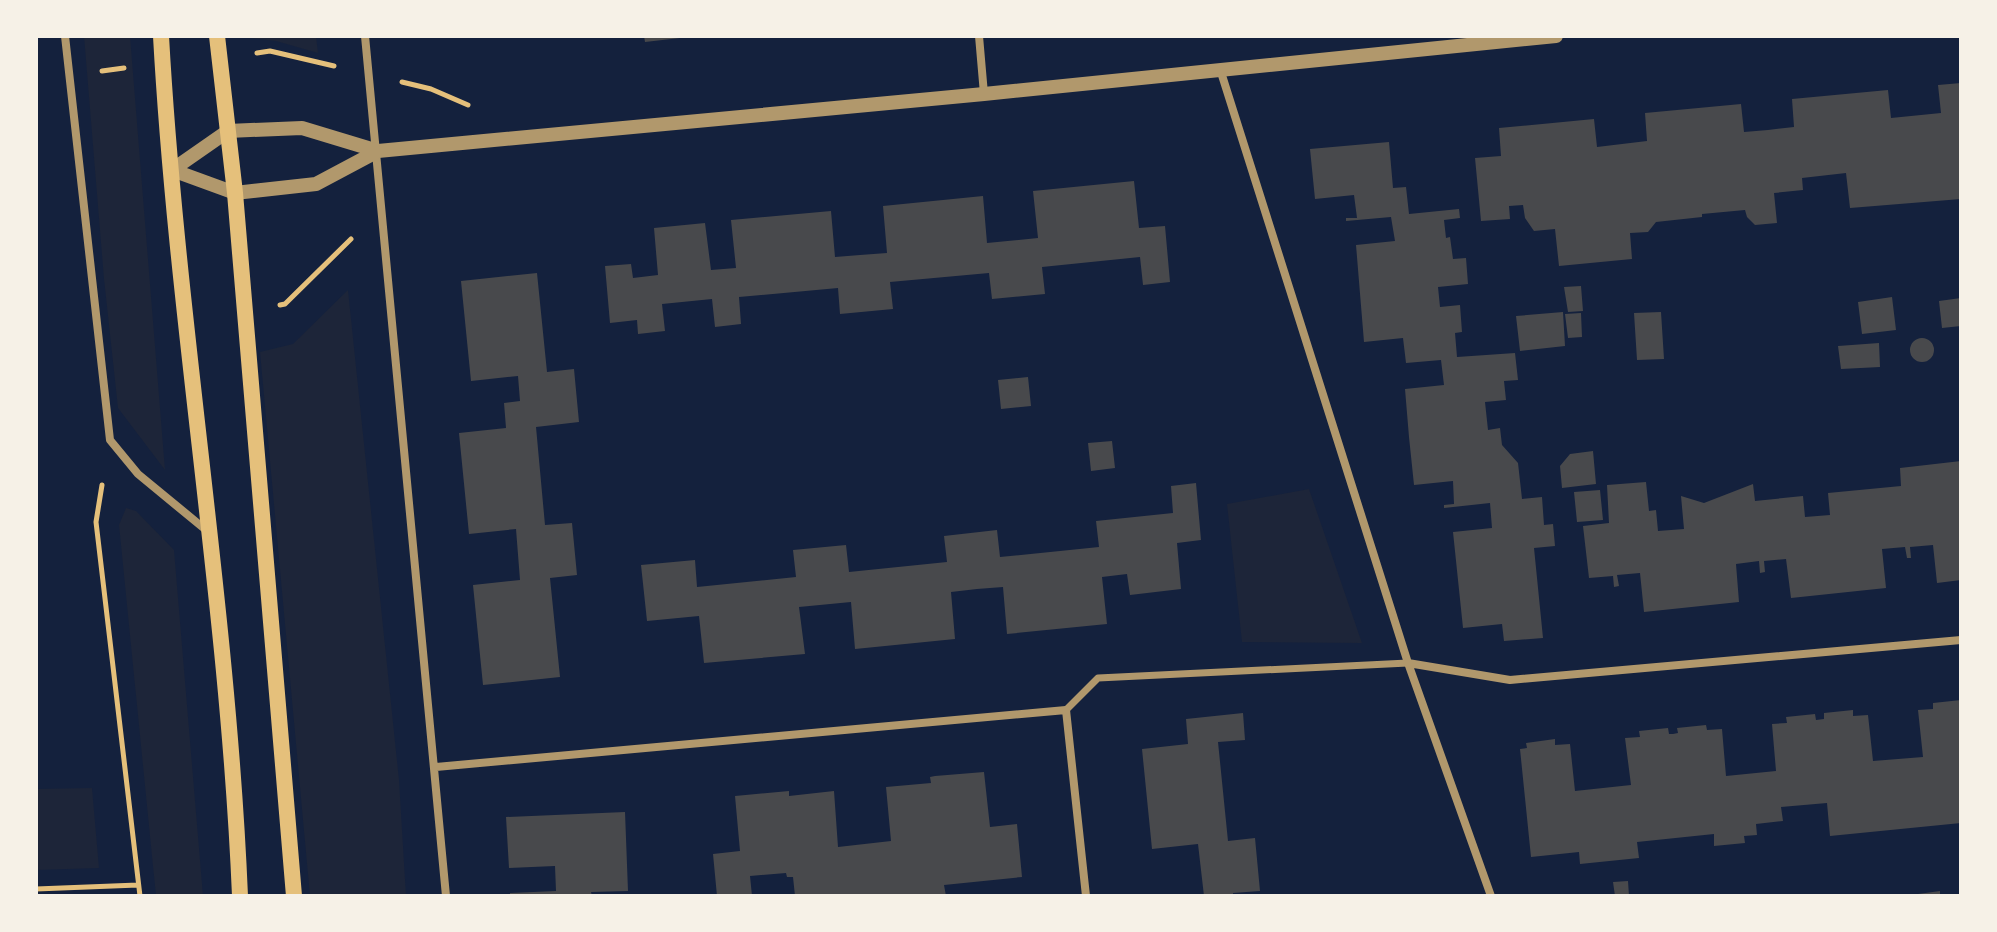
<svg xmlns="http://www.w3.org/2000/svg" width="1997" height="932" font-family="'Source Sans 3',sans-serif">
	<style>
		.green { fill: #1d2539 }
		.building { fill: #48494c }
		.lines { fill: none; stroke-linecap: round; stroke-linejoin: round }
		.path { stroke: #e5c07b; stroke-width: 5 }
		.pedestrian { stroke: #b1986c; stroke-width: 7 }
		.minor { stroke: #b1986c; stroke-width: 8 }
		.tertiary { stroke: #b1986c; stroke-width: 14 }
		.secondary { stroke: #e5c07b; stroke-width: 16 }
	</style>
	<rect width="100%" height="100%" fill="#14213d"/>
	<path class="green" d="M 84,36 L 130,36 L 165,470 L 118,408 L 104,279 Z
		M 232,36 L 316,36 L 318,53 L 276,41 Z
		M 348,290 L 399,780 L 406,896 L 310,896 L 260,352 L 293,344 Z
		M 1309,489 L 1362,643 L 1242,642 L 1227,504 Z
		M 126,508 L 136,511 L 174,550 L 203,896 L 156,896 L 119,525 Z
		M 92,788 L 99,868 L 36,870 L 36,789 Z"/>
	<path class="building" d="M 644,36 L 680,36 L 680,38 L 645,42 Z
		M 1961,83 L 1961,199 L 1850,208 L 1846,173 L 1802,178 L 1803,190 L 1774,193 L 1777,223 L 1755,225 L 1747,217 L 1745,210 L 1702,214 L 1702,217 L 1656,222 L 1648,232 L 1630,233 L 1632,259 L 1559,266 L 1555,229 L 1534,231 L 1525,218 L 1523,205 L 1509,206 L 1510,219 L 1481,221 L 1475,158 L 1501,156 L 1499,128 L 1594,119 L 1597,147 L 1647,141 L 1645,113 L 1741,104 L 1744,132 L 1768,130 L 1794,127 L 1792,99 L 1888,90 L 1891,118 L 1941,113 L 1938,85 Z
		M 1389,142 L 1393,188 L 1406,187 L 1409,214 L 1459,209 L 1460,218 L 1444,220 L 1446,238 L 1450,237 L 1453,259 L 1466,258 L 1468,284 L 1438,287 L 1440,307 L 1460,305 L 1462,332 L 1455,333 L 1457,357 L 1515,353 L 1518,380 L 1504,381 L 1506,400 L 1485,402 L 1488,430 L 1500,428 L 1502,445 L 1518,463 L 1522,499 L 1542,497 L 1544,525 L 1553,524 L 1555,546 L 1534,548 L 1543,638 L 1504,641 L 1502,624 L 1463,628 L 1453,532 L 1492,528 L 1490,503 L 1444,508 L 1444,505 L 1454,504 L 1453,481 L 1414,485 L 1409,437 L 1405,389 L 1444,385 L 1441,360 L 1406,363 L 1403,338 L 1364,342 L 1356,245 L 1395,241 L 1391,217 L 1346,221 L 1346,218 L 1357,218 L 1354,195 L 1315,199 L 1310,149 Z
		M 1134,181 L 1139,228 L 1165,226 L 1170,282 L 1143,285 L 1140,257 L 1042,267 L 1045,294 L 992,299 L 989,273 L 890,282 L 893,309 L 840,314 L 838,288 L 739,297 L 741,324 L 715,327 L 712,299 L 662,304 L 665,331 L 638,334 L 637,320 L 610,323 L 605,266 L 631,264 L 633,278 L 658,275 L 654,228 L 705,223 L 711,270 L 736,268 L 731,220 L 831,211 L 835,257 L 860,255 L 887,253 L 883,206 L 983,196 L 987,243 L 1038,238 L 1033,191 Z
		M 537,273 L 547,372 L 574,369 L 579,422 L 536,427 L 545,525 L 572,523 L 577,575 L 550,578 L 560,677 L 483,685 L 473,585 L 520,580 L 516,529 L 469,534 L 459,433 L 506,428 L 504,403 L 520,401 L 518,376 L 471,381 L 461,281 Z
		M 1581,286 L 1583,311 L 1568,312 L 1564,287 Z
		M 1892,297 L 1896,330 L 1862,334 L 1858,302 Z
		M 1961,298 L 1961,326 L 1942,328 L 1939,301 Z
		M 1563,312 L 1565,346 L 1520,351 L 1516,316 Z
		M 1661,312 L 1664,359 L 1637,360 L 1634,313 Z
		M 1581,313 L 1582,337 L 1568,338 L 1565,314 Z
		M1910 350a12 12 0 1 1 24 0a12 12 0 1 1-24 0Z
		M 1879,343 L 1880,367 L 1841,369 L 1838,346 Z
		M 1028,377 L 1031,406 L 1001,409 L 998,380 Z
		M 1112,441 L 1115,468 L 1091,471 L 1088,443 Z
		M 1593,451 L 1596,484 L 1562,488 L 1560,466 L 1570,454 Z
		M 1961,461 L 1961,580 L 1937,583 L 1933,545 L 1910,547 L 1911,558 L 1907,558 L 1905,547 L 1882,549 L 1886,588 L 1791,598 L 1786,559 L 1764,561 L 1765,572 L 1760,573 L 1759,561 L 1736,564 L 1739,602 L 1644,612 L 1640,573 L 1617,575 L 1619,586 L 1614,587 L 1613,576 L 1589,578 L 1583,526 L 1609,523 L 1607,485 L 1646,482 L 1649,511 L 1656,510 L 1658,531 L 1684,529 L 1681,496 L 1704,503 L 1753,484 L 1755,501 L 1803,496 L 1805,517 L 1830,515 L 1828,493 L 1901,486 L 1900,468 Z
		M 1196,483 L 1201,540 L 1177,543 L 1181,589 L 1130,595 L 1127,574 L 1102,577 L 1107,624 L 1007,634 L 1003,587 L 977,589 L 951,592 L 955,639 L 855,649 L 851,602 L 799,607 L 805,654 L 704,663 L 699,616 L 647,621 L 641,565 L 695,560 L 697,587 L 796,577 L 793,550 L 846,545 L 849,572 L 947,562 L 944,536 L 997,530 L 1000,557 L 1099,547 L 1096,521 L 1173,513 L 1171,486 Z
		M 1600,490 L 1603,520 L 1577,522 L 1574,492 Z
		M 1961,700 L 1961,823 L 1830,836 L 1827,803 L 1781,807 L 1783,821 L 1756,824 L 1757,835 L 1744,836 L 1745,843 L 1714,846 L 1714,834 L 1637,842 L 1639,858 L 1580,864 L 1579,852 L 1531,857 L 1520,749 L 1527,748 L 1526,743 L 1555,739 L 1555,745 L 1570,744 L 1575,791 L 1631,785 L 1625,738 L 1640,737 L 1639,731 L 1668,728 L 1669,734 L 1673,734 L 1678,733 L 1677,728 L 1706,725 L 1707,730 L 1722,729 L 1726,776 L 1776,771 L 1772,724 L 1787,723 L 1786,717 L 1815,714 L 1816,720 L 1824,719 L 1824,713 L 1853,710 L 1853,716 L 1868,715 L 1873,761 L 1923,757 L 1918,710 L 1933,709 L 1933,703 Z
		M 1243,713 L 1245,740 L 1218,742 L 1228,841 L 1255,838 L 1260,891 L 1233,893 L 1233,896 L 1204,896 L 1198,844 L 1152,849 L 1142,749 L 1188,744 L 1186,719 Z
		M 984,772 L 990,827 L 1017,824 L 1022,877 L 944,885 L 946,896 L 795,896 L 793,877 L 787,877 L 786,873 L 750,876 L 752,896 L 717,896 L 713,854 L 740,851 L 735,796 L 789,791 L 789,796 L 834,791 L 838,847 L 891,841 L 886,787 L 931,783 L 930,777 L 935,776 Z
		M 625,812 L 628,891 L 591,892 L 592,896 L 510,896 L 510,893 L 556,891 L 555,866 L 509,868 L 506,817 Z
		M 1628,881 L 1629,896 L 1615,896 L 1613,882 Z
		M 1940,891 L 1940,896 L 1918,896 L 1918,894 Z"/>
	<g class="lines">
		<path class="path" d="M 257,53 L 270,51 L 334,66
			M 102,71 L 124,68
			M 402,82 L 431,89 L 468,105
			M 280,305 L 285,304 L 351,239
			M 102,485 L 96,522 L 140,896
			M 36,889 L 138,885"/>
		<path class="pedestrian" d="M 1066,710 L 1098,678 L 1408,663"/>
		<path class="minor" d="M 65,36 L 110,440 L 138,474 L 206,530
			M 365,36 L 446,896
			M 979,36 L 984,94
			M 1220,69 L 1408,663 L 1491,896
			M 1408,663 L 1510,680 L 1961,640
			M 436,767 L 1066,710 L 1086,896"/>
		<path class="tertiary" d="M 172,170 L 228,131 L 302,128 L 378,151 L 984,94 L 1556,36
			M 172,170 L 235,193 L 316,184 L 378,151"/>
		<path class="secondary" d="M 161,36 C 177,324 228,608 240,896
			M 217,36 L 235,193 L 294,896"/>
	</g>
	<rect width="1997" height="932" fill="none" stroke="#f6f1e7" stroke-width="76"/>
</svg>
